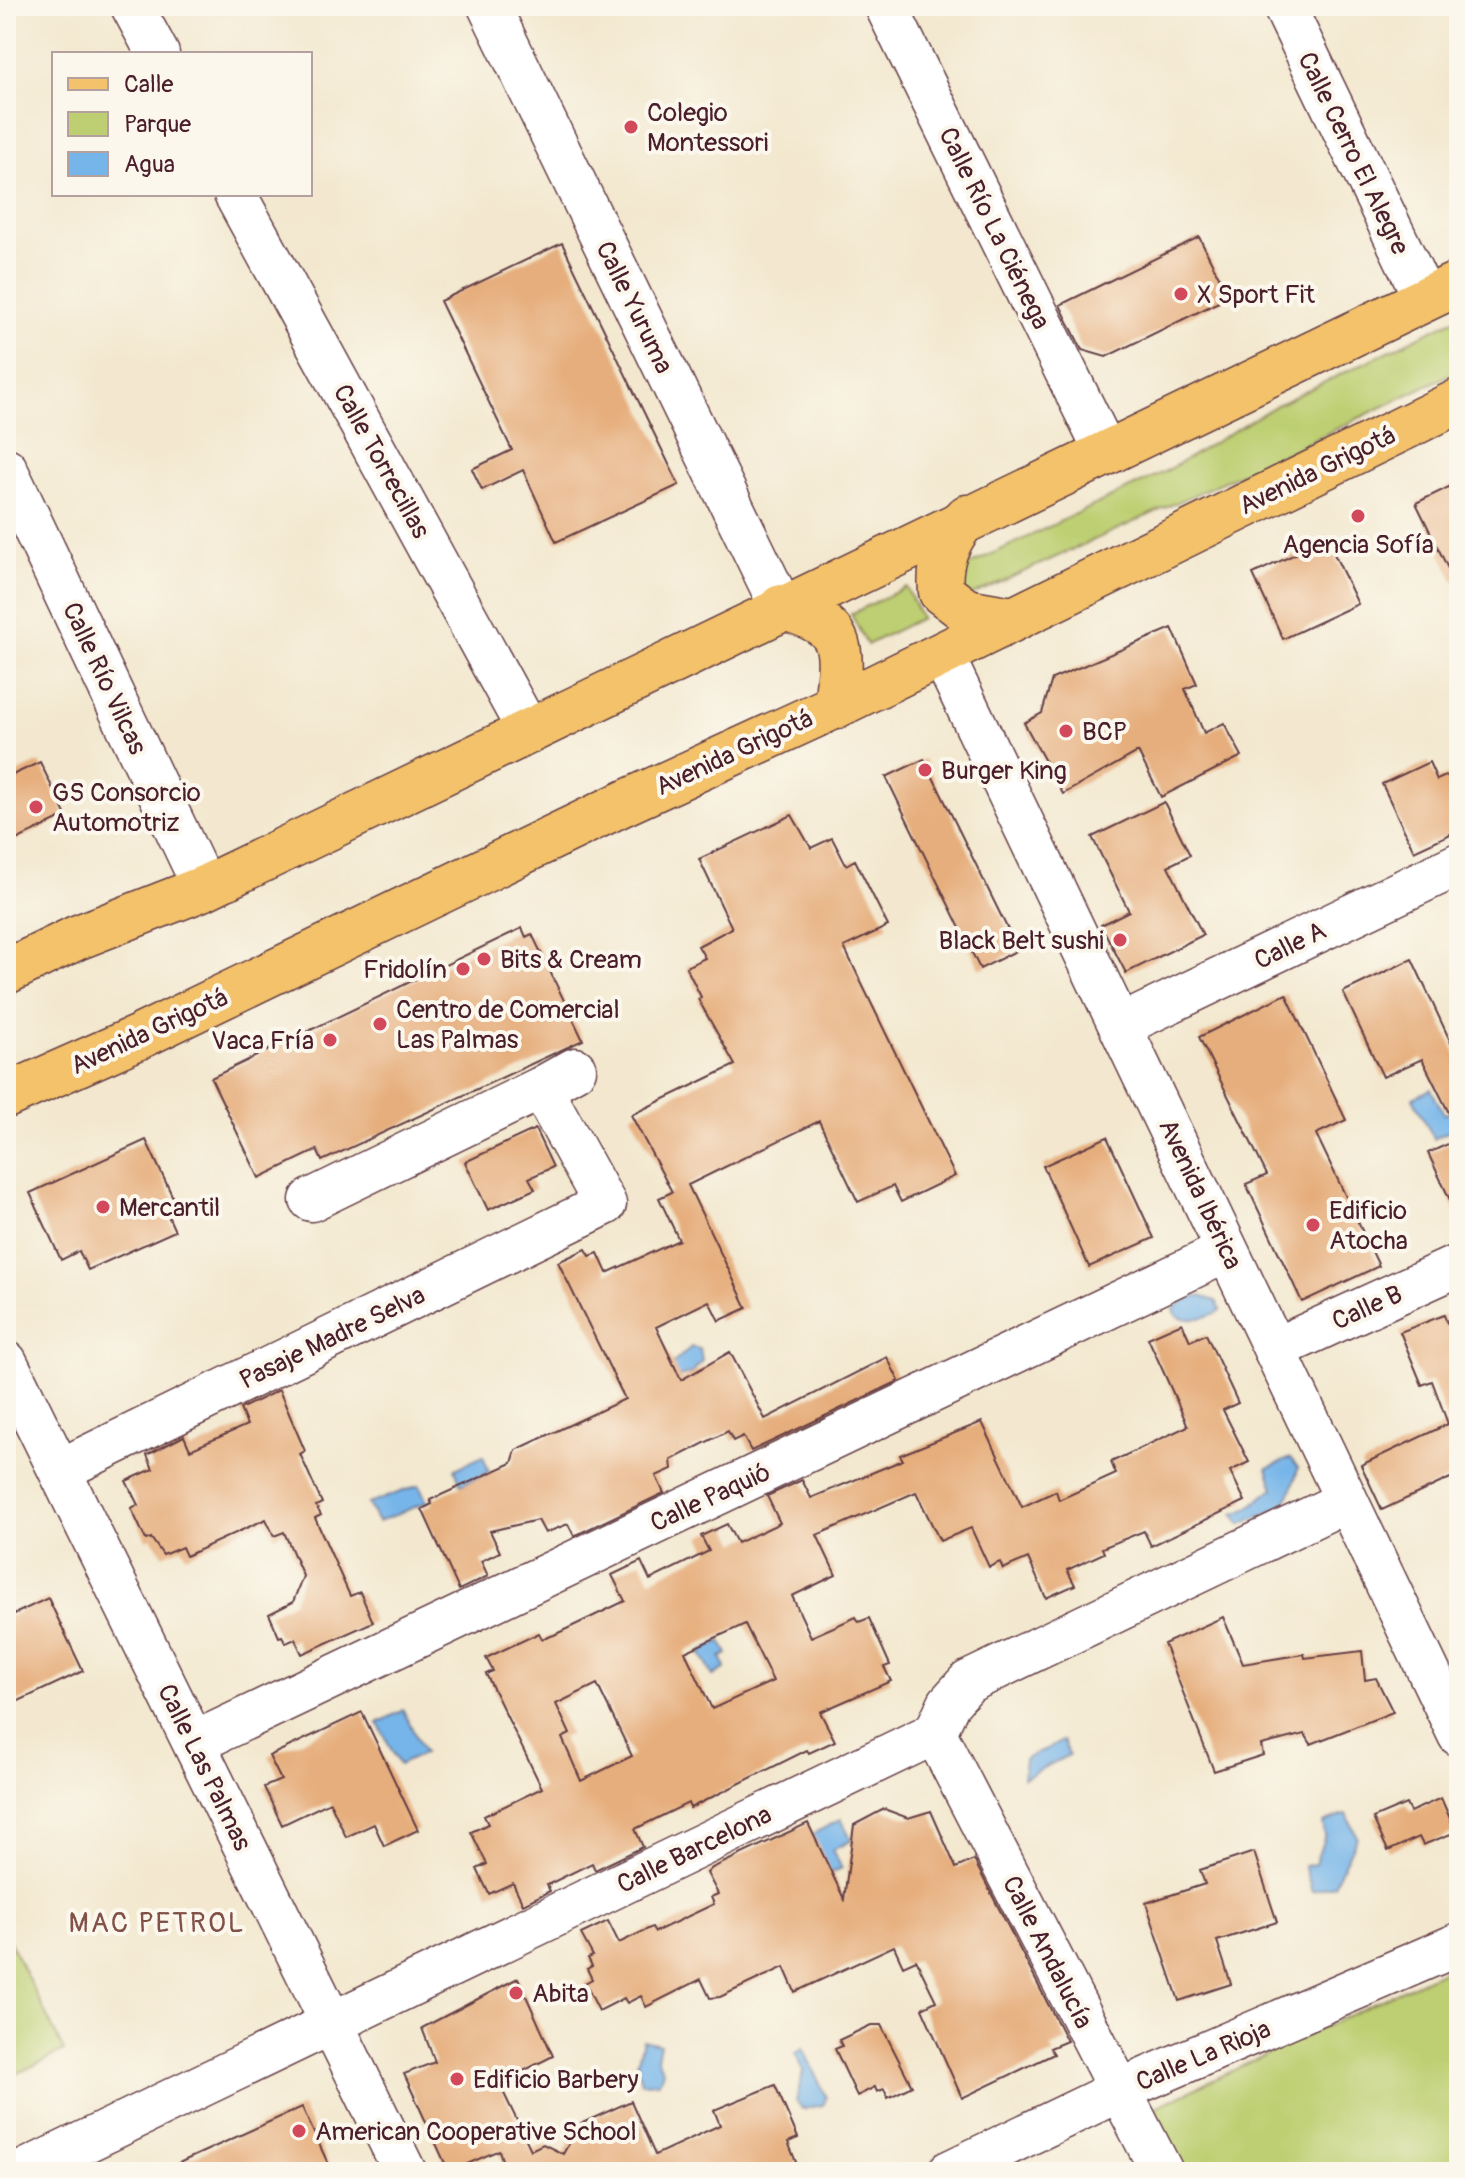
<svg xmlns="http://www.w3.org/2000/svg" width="1465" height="2178" font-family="Pangolin,sans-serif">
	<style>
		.green { fill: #bdcf72; stroke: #84774e; stroke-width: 2 }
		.water { fill: #76b5e9; stroke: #606a8a; stroke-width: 2 }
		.building { fill: #e6ae7d; fill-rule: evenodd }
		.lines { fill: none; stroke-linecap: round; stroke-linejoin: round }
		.minor-casing { stroke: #633d44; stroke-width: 45 }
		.major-casing { stroke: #633d44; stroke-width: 47 }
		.minor { stroke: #fff; stroke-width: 42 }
		.major { stroke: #f3c26a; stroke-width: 44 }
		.poi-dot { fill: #d1495b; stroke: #fbf7ec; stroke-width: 3 }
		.labels { text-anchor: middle; stroke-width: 8; stroke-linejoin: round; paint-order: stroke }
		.poi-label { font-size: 26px; fill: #4a1f2b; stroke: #fbf7ec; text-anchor: start }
		.street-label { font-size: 26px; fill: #4a1f2b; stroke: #fbf7ec }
		.neighbourhood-label { font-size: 28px; letter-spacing: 2px; fill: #815148; stroke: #fbf7ec }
	</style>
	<rect width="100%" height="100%" fill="#fbf7ec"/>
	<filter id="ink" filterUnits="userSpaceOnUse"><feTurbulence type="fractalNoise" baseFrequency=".0125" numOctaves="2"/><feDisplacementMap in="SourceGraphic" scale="16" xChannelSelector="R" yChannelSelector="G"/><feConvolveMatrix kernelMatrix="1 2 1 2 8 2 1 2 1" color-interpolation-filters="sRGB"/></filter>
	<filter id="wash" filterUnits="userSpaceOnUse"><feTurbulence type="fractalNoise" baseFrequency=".006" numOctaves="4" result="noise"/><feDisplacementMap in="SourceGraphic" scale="32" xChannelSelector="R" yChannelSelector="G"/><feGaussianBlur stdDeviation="1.8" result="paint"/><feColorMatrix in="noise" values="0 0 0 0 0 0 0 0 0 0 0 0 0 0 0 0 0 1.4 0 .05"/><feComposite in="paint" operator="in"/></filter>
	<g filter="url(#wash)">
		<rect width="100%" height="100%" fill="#f3e8cf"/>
		<path class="green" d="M 1459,317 L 1459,370 L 1284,454 L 970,596 L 950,574 L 1168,470 L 1277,405 Z
			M 906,587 L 921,618 L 867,645 L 851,614 Z
			M 6,1934 L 64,2051 L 6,2079 Z
			M 1459,1963 L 1459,2172 L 1185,2172 L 1154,2108 Z"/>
		<path class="water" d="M 1431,1089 L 1444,1114 L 1452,1112 L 1459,1126 L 1434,1139 L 1413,1098 Z
			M 1200,1296 L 1216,1301 L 1221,1310 C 1210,1317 1187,1323 1176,1315 L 1174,1308 L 1186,1299 Z
			M 691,1347 L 700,1349 L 702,1361 L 692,1373 L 675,1378 L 668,1368 Z
			M 483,1456 L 489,1472 L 461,1485 L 455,1469 Z
			M 1291,1458 L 1298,1468 C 1288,1512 1278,1507 1240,1525 L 1234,1514 C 1251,1510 1259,1497 1274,1489 L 1267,1468 Z
			M 419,1485 L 427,1502 L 378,1522 L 368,1504 Z
			M 721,1641 L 728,1654 L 721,1657 L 726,1668 L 713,1676 L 700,1652 Z
			M 403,1710 L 424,1753 L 399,1765 L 378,1723 Z
			M 1063,1741 L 1069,1755 L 1023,1778 L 1025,1759 Z
			M 1347,1814 L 1357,1837 L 1334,1885 L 1312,1891 L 1304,1866 L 1315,1864 L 1325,1835 L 1323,1823 Z
			M 841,1819 L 852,1840 L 832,1850 L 842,1868 L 831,1873 L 811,1835 Z
			M 643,2040 L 660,2044 L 657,2058 L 663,2071 L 659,2082 L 641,2083 L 637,2063 Z
			M 803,2048 L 826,2097 L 823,2105 L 803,2109 L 796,2102 L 803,2071 L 796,2053 Z"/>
		<g id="blocks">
			<path class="building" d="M 1199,237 L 1229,297 L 1106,357 L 1082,350 L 1060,305 Z
				M 562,243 L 679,485 L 556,542 L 523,470 L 482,490 L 472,469 L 512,450 L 440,301 Z
				M 1459,482 L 1459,591 L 1416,503 Z
				M 1327,539 L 1358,604 L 1283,639 L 1253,574 Z
				M 1172,628 L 1197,684 L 1185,689 L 1204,733 L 1224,723 L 1242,756 L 1161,797 L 1138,752 L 1063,794 L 1024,723 L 1042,713 L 1052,679 Z
				M 924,759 L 1018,950 L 980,969 L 886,777 Z
				M 40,762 L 66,816 L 6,845 L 6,778 Z
				M 1429,762 L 1437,780 L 1459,770 L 1459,830 L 1414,851 L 1382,784 Z
				M 1164,802 L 1190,855 L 1168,866 L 1203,935 L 1126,973 L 1101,925 L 1129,911 L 1092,837 Z
				M 792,815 L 811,848 L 832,838 L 846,865 L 855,860 L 888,926 L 844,947 L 955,1176 L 901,1202 L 893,1186 L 858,1202 L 819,1121 L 688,1185 L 747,1308 L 719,1321 L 709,1301 L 656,1327 L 681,1380 L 730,1352 L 765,1419 L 887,1357 L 899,1381 L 751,1451 L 743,1436 L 733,1441 L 728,1431 L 671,1460 L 672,1469 L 656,1476 L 664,1493 L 574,1536 L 568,1524 L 545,1533 L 538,1520 L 490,1531 L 500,1552 L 481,1561 L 488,1576 L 459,1590 L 422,1509 L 432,1504 L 430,1500 L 512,1463 L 516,1450 L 625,1399 L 558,1262 L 586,1249 L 590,1256 L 598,1253 L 607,1273 L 679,1240 L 659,1198 L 672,1192 L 631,1115 L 735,1065 L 698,999 L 701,997 L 686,967 L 705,958 L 698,946 L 732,928 L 699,859 Z
				M 522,928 L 526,937 L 532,934 L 583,1040 L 322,1161 L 317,1150 L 259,1178 L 211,1078 Z
				M 1412,959 L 1459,1060 L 1459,1133 L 1422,1059 L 1383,1077 L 1343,992 Z
				M 1286,994 L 1346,1120 L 1316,1134 L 1379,1266 L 1302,1302 L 1246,1184 L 1267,1175 L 1199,1037 Z
				M 535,1129 L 553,1167 L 529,1178 L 535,1189 L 488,1210 L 465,1162 Z
				M 1107,1137 L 1154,1238 L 1089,1267 L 1043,1166 Z
				M 1459,1139 L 1459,1219 L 1428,1153 Z
				M 146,1140 L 176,1204 L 165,1209 L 175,1231 L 88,1270 L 79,1251 L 61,1260 L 30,1193 Z
				M 1444,1315 L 1447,1323 L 1459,1318 L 1459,1474 L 1382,1510 L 1361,1465 L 1448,1424 L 1432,1381 L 1422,1385 L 1400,1332 Z
				M 1182,1323 L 1190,1341 L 1206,1334 L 1238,1403 L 1223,1410 L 1249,1462 L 1230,1471 L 1245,1501 L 1151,1546 L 1144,1531 L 1102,1548 L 1104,1553 L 1067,1570 L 1075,1585 L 1046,1598 L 1028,1558 L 1003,1569 L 1000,1562 L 989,1567 L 971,1528 L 940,1541 L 916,1492 L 817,1535 L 836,1575 L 792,1596 L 811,1637 L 856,1617 L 859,1622 L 869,1618 L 890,1665 L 884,1667 L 891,1681 L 820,1712 L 835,1741 L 809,1753 L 807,1750 L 690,1808 L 688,1803 L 635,1829 L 643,1847 L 595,1870 L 592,1863 L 547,1885 L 550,1891 L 523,1904 L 513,1883 L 489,1894 L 477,1869 L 487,1864 L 471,1832 L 488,1824 L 484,1816 L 542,1788 L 486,1674 L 493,1671 L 486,1658 L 539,1633 L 542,1639 L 554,1635 L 625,1601 L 612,1575 L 641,1561 L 650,1580 L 709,1551 L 701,1536 L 727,1524 L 737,1543 L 780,1523 L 767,1496 L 802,1480 L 811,1498 L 903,1460 L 900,1455 L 982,1422 L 1022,1507 L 1056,1491 L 1059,1500 L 1116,1474 L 1111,1462 L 1188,1426 L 1148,1338 ZM 745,1624 L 773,1681 L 712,1709 L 685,1652 ZM 597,1684 L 632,1756 L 581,1781 L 562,1738 L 570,1734 L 556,1704 Z
				M 279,1390 L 305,1451 L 300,1454 L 322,1503 L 316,1506 L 321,1515 L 315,1518 L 350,1596 L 360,1592 L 373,1622 L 302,1654 L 295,1639 L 286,1643 L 282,1636 L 279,1637 L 269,1614 L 293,1602 L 303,1576 L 284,1532 L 274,1536 L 266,1519 L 186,1556 L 182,1547 L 163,1555 L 151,1538 L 146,1540 L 131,1508 L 138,1505 L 126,1481 L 153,1469 L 147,1455 L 184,1436 L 190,1450 L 247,1425 L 240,1409 Z
				M 48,1598 L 83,1671 L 6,1707 L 6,1618 Z
				M 1223,1617 L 1243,1664 L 1304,1654 L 1305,1658 L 1362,1651 L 1365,1680 L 1376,1678 L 1393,1712 L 1311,1744 L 1305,1734 L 1261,1745 L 1263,1755 L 1214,1771 L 1164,1644 Z
				M 362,1712 L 418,1830 L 384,1846 L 374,1824 L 346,1837 L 330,1802 L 282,1825 L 264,1787 L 281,1780 L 269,1756 Z
				M 1441,1798 L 1456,1832 L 1423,1845 L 1419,1837 L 1388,1851 L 1373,1818 L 1406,1804 L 1410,1812 Z
				M 884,1809 L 908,1818 L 931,1811 L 956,1868 L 974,1860 L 1067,2041 L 1050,2048 L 1054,2054 L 962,2098 L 922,2008 L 936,2001 L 916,1960 L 903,1966 L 894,1946 L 795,1992 L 784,1967 L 720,1997 L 710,1998 L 701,1979 L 646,2007 L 641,1996 L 627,2003 L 624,1998 L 599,2011 L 585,1983 L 592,1979 L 587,1969 L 592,1966 L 588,1958 L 593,1956 L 581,1934 L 608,1921 L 619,1943 L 652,1927 L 655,1932 L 714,1904 L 711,1897 L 718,1894 L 707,1873 L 712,1868 L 808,1823 L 844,1899 L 854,1825 Z
				M 1254,1852 L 1277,1922 L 1217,1941 L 1231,1984 L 1179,2001 L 1146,1903 L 1205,1884 L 1200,1870 Z
				M 518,1978 L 553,2056 L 499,2083 L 531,2150 L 543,2144 L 563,2154 L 580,2124 L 631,2101 L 655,2155 L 720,2125 L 714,2110 L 775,2085 L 798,2138 L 788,2142 L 800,2172 L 486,2172 L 503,2163 L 499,2150 L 449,2172 L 404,2074 L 435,2062 L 422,2028 Z
				M 871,2025 L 881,2025 L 912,2086 L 888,2098 L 884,2089 L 877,2092 L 875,2087 L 857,2096 L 835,2049 L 842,2046 L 839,2040 Z
				M 302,2107 L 332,2172 L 159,2172 Z"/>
		</g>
	</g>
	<g filter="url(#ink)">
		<use href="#blocks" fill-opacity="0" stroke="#633d44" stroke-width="2"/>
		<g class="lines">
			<defs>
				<path id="minor" d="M 132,6 L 158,54
					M 489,6 L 781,607
					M 886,6 L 1105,451
					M 1284,6 L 1425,299
					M 235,194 L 528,730
					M 6,469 L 204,888
					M 942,654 L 1459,1735
					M 1122,1025 L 1459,864
					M 541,1088 L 575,1069
					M 1275,1349 L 1459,1265
					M 6,1362 L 405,2172
					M 60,1470 L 605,1204 L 541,1088 L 311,1200
					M 935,1733 L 1162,2172
					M 194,1743 L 1227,1251
					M 22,2172 L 910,1745 L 935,1733 L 949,1703 L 968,1682 L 1344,1502
					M 949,2172 L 1120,2090 L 1459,1944"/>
				<path id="major" d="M 967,517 C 947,540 938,561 941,592 L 966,611 L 1012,619
					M 781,607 C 847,626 843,644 836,706
					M 6,972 L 76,938 L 204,888 L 1459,283
					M 6,1096 L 139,1037 L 620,805 L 836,706 L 1459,401"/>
			</defs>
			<use href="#minor" class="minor-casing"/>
			<use href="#major" class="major-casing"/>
			<use href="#minor" class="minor"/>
			<use href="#major" class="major"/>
		</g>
	</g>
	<g class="poi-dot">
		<circle cx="631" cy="127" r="8"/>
		<circle cx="1181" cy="294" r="8"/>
		<circle cx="1358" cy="516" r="8"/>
		<circle cx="1066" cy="731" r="8"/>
		<circle cx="925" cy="770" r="8"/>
		<circle cx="36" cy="807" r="8"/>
		<circle cx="1120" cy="940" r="8"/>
		<circle cx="484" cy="959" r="8"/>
		<circle cx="463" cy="969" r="8"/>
		<circle cx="380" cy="1024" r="8"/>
		<circle cx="330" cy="1040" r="8"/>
		<circle cx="103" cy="1207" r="8"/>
		<circle cx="1313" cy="1225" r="8"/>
		<circle cx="516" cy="1993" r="8"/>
		<circle cx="457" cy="2079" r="8"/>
		<circle cx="299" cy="2131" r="8"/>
	</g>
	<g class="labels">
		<g class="poi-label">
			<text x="647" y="121">Colegio<tspan x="647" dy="30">Montessori</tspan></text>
			<text x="1197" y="303">X Sport Fit</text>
			<text x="1358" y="553" text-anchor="middle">Agencia Sofía</text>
			<text x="1082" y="740">BCP</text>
			<text x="941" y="779">Burger King</text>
			<text x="52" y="801">GS Consorcio<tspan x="52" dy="30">Automotriz</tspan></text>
			<text x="1104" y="949" text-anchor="end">Black Belt sushi</text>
			<text x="500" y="968">Bits &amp; Cream</text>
			<text x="447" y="978" text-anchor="end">Fridolín</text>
			<text x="396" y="1018">Centro de Comercial<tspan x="396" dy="30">Las Palmas</tspan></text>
			<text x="314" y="1049" text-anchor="end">Vaca Fría</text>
			<text x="119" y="1216">Mercantil</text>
			<text x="1329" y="1219">Edificio<tspan x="1329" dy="30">Atocha</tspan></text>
			<text x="532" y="2002">Abita</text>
			<text x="473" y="2088">Edificio Barbery</text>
			<text x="315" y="2140">American Cooperative School</text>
		</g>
		<g class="street-label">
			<text transform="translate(1354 153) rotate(64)" y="9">Calle Cerro El Alegre</text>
			<text transform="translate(995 228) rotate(64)" y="9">Calle Río La Ciénega</text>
			<text transform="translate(635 307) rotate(64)" y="9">Calle Yuruma</text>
			<text transform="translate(382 461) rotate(61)" y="9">Calle Torrecillas</text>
			<text transform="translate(1317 470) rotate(-26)" y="9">Avenida Grigotá</text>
			<text transform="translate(105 678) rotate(65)" y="9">Calle Río Vilcas</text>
			<text transform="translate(734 752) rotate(-25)" y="9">Avenida Grigotá</text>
			<text transform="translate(1290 945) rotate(-26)" y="9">Calle A</text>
			<text transform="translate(149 1031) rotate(-25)" y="9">Avenida Grigotá</text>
			<text transform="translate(1201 1194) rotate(65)" y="9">Avenida Ibérica</text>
			<text transform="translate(1367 1307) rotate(-24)" y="9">Calle B</text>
			<text transform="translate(332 1337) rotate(-26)" y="9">Pasaje Madre Selva</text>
			<text transform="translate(710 1497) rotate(-25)" y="9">Calle Paquió</text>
			<text transform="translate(205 1767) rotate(64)" y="9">Calle Las Palmas</text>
			<text transform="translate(694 1849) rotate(-26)" y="9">Calle Barcelona</text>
			<text transform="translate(1048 1952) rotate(63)" y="9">Calle Andalucía</text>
			<text transform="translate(1203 2055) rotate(-23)" y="9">Calle La Rioja</text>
		</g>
		<g class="neighbourhood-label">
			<text x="157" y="1932">MAC PETROL</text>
		</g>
	</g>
	<rect width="1465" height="2178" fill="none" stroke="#fbf7ec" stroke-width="32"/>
	<rect x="52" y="52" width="260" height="144" fill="#fbf7ec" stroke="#b4a19f" stroke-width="2"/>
	<rect x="68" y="78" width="40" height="12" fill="#f3c26a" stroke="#b4a19f" stroke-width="2"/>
	<text x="124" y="92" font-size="24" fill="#4a1f2b">Calle</text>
	<rect x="68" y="112" width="40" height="24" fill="#bdcf72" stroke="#b4a19f" stroke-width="2"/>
	<text x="124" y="132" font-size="24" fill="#4a1f2b">Parque</text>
	<rect x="68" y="152" width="40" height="24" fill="#76b5e9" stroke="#b4a19f" stroke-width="2"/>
	<text x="124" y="172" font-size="24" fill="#4a1f2b">Agua</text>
</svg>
